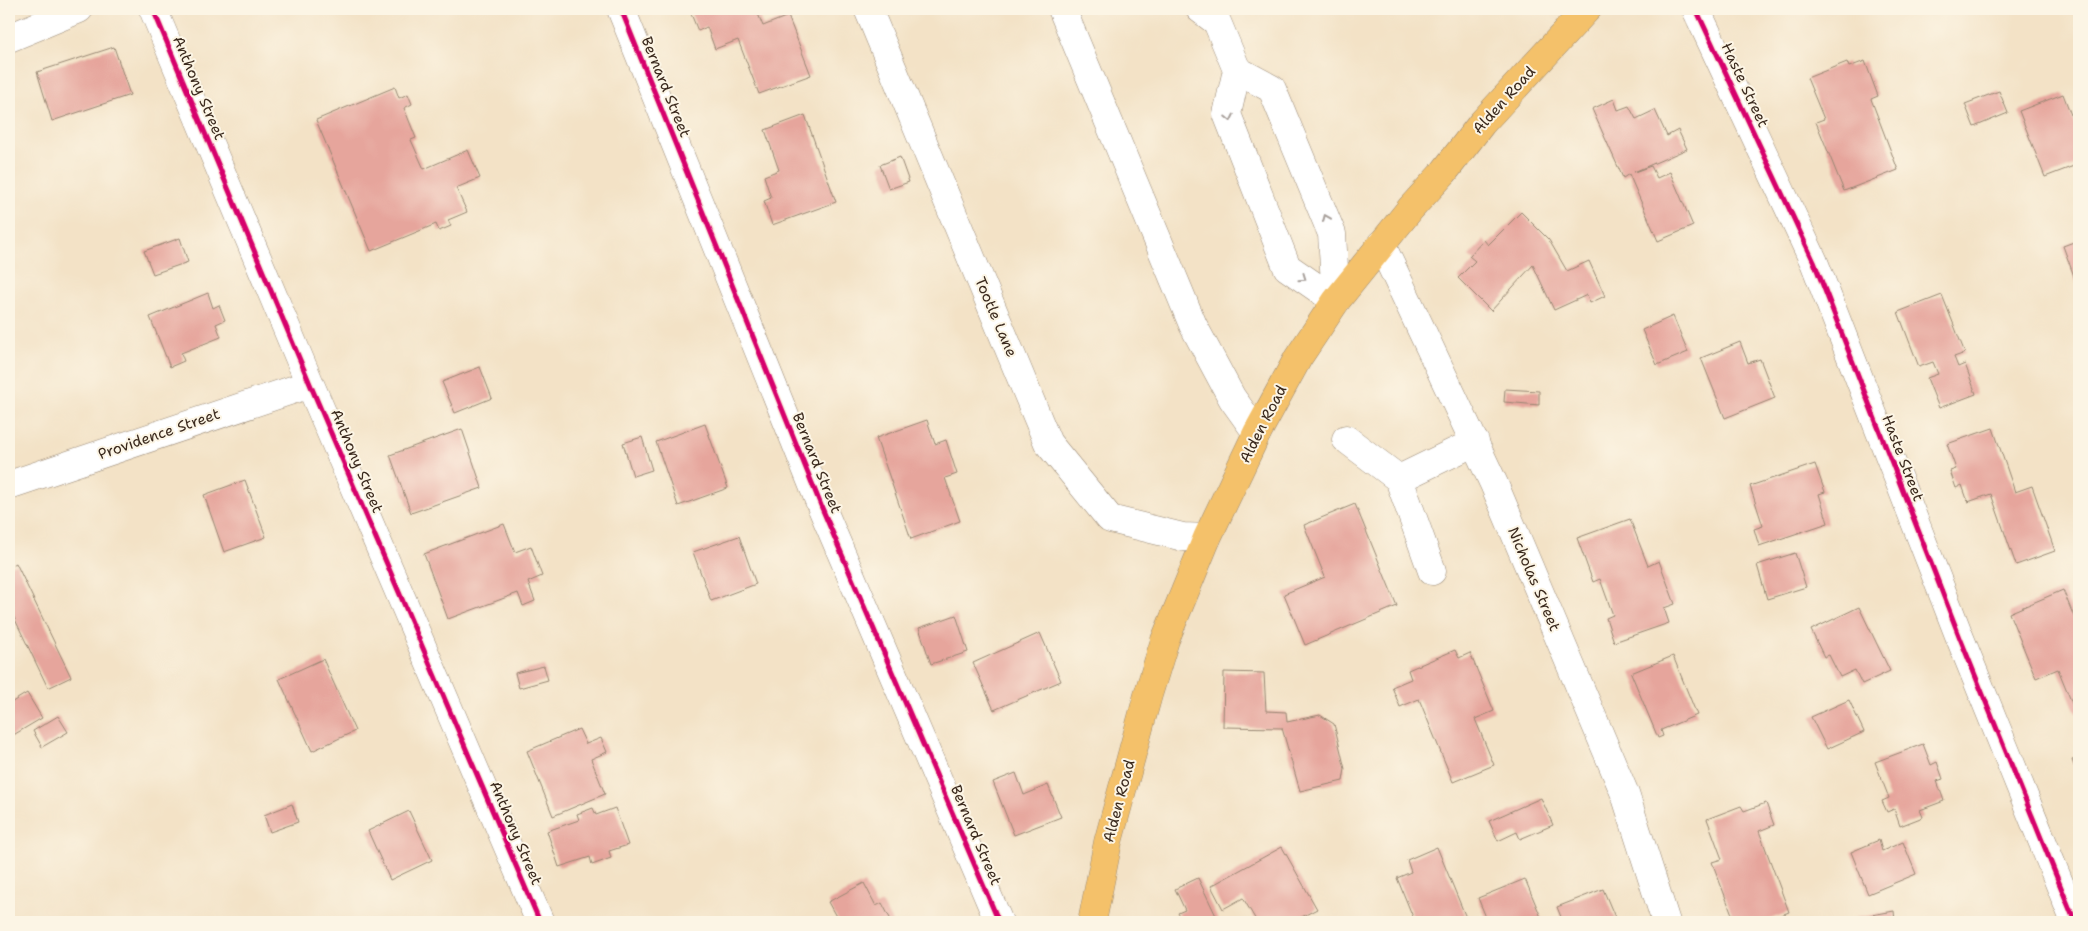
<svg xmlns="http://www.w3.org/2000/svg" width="2088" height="931" font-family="'Shantell Sans',sans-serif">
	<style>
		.building { fill: #e6a59c }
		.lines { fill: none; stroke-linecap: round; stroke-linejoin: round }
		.minor-casing { stroke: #978672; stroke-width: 29 }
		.major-casing { stroke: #978672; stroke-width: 29 }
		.minor { stroke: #fff; stroke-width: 28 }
		.major { stroke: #f4c16a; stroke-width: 28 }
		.cycleway-casing { stroke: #fcf5e5; stroke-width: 8 }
		.cycleway { stroke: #d6006c; stroke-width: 5 }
		.oneway { stroke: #a79f9a }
		.labels { text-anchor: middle; stroke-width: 4; stroke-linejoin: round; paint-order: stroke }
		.street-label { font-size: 15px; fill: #3b2a1e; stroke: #fcf5e5 }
	</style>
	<rect width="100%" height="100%" fill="#fcf5e5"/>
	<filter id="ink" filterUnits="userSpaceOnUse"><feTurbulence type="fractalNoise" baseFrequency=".02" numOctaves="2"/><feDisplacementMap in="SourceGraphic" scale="10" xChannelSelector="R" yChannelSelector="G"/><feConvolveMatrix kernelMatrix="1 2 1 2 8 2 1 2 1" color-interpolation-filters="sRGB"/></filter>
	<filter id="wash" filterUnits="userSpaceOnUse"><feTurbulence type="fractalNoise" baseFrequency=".0096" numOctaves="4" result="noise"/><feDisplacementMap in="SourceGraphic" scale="20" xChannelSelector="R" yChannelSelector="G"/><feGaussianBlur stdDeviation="1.12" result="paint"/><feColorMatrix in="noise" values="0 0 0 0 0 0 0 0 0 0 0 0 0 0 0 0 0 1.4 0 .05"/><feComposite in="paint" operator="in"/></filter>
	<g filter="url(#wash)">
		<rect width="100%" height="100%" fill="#f3e2c6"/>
		<g id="blocks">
			<path class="building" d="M 689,9 L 756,9 L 763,26 L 788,16 L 811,75 L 759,94 L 738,40 L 715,49 L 707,27 L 698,31 Z
				M 114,47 L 130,95 L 52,121 L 37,72 Z
				M 1865,61 L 1878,96 L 1871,99 L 1898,170 L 1844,191 L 1816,122 L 1824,119 L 1807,78 L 1847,62 L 1849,67 Z
				M 395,87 L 399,98 L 408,94 L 412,104 L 404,108 L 416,138 L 411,140 L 424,169 L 468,150 L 480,178 L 456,188 L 467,212 L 448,220 L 451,226 L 439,231 L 436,224 L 371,251 L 316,120 Z
				M 1999,91 L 2008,113 L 1974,127 L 1965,104 Z
				M 2063,94 L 2079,136 L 2079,164 L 2045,177 L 2019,111 Z
				M 1614,99 L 1618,110 L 1629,106 L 1636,119 L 1655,110 L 1667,136 L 1678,130 L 1687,149 L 1634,172 L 1651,166 L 1657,178 L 1670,172 L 1693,226 L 1658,241 L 1629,174 L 1623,178 L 1592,109 Z
				M 805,115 L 836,202 L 772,225 L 764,201 L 771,198 L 764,176 L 779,170 L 765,130 Z
				M 900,157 L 909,182 L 889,189 L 880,165 Z
				M 1521,212 L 1549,240 L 1567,271 L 1589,261 L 1605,296 L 1590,303 L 1587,295 L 1554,310 L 1533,265 L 1491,311 L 1458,278 L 1475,261 L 1469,256 L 1484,240 L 1488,245 Z
				M 180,238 L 188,262 L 153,274 L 144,251 Z
				M 2079,240 L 2079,290 L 2063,246 Z
				M 208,293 L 213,308 L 219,305 L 225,320 L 216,324 L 221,337 L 181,353 L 184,361 L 170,367 L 150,317 Z
				M 1942,295 L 1965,353 L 1954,357 L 1958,367 L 1965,364 L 1976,394 L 1939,408 L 1927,378 L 1938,374 L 1933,362 L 1919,367 L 1898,312 Z
				M 1673,316 L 1688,352 L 1657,365 L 1642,330 Z
				M 1740,342 L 1748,363 L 1760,359 L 1775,398 L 1725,418 L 1701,358 Z
				M 480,367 L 492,398 L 455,413 L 442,382 Z
				M 1505,389 L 1539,391 L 1539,405 L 1504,402 Z
				M 927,420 L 935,444 L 946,440 L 957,474 L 945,478 L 960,521 L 911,539 L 876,438 Z
				M 705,424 L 728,488 L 678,506 L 656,442 Z
				M 1993,428 L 2015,492 L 2032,486 L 2055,551 L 2016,565 L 1991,494 L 1968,502 L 1962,485 L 1956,488 L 1950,471 L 1956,469 L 1947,444 Z
				M 462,429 L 482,488 L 411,513 L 390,455 Z
				M 642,437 L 652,470 L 633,476 L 623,443 Z
				M 1815,464 L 1825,492 L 1819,494 L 1828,523 L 1759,546 L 1754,529 L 1763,526 L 1750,486 Z
				M 245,480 L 266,537 L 224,552 L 204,495 Z
				M 1355,504 L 1397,606 L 1305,645 L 1284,594 L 1325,577 L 1304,525 Z
				M 1630,519 L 1648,566 L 1659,561 L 1675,604 L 1664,608 L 1669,623 L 1614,642 L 1606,618 L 1613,615 L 1600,579 L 1593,582 L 1577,538 Z
				M 504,524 L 515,552 L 531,546 L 542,576 L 528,582 L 535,601 L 523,606 L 518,593 L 448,619 L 424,554 Z
				M 739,536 L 756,584 L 711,601 L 693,552 Z
				M 1795,553 L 1806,587 L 1767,599 L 1757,565 Z
				M 16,563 L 71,677 L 48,688 L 9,607 L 9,567 Z
				M 2063,590 L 2079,629 L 2079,711 L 2076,713 L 2058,669 L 2036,678 L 2009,613 Z
				M 1859,607 L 1890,671 L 1862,684 L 1855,670 L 1840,677 L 1829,655 L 1824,657 L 1811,630 Z
				M 956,615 L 968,652 L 931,664 L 919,628 Z
				M 1040,633 L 1061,681 L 994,710 L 973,663 Z
				M 1455,650 L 1459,658 L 1470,653 L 1494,711 L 1475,719 L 1494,765 L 1453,782 L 1419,699 L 1400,707 L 1392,687 L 1411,679 L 1408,670 Z
				M 1673,656 L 1697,715 L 1661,730 L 1663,736 L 1658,738 L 1631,673 Z
				M 323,659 L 355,731 L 312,751 L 279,679 Z
				M 544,666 L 548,680 L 519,688 L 515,673 Z
				M 1224,672 L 1264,673 L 1266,711 L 1286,712 L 1287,722 L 1320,715 L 1334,724 L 1345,769 L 1343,781 L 1300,791 L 1282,728 L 1223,727 Z
				M 27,693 L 42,718 L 10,737 L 9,704 Z
				M 1849,700 L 1864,732 L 1827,749 L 1811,717 Z
				M 58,716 L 68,732 L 42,747 L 33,731 Z
				M 579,729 L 586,744 L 601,738 L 607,752 L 591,759 L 605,794 L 553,816 L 527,751 Z
				M 1923,744 L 1931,765 L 1937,762 L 1943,779 L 1937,781 L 1944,801 L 1920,810 L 1923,817 L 1900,826 L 1894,809 L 1887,812 L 1882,801 L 1889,798 L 1875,762 Z
				M 2079,758 L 2079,779 L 2072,760 Z
				M 1016,773 L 1024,795 L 1048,785 L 1061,817 L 1014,835 L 993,782 Z
				M 1541,798 L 1553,825 L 1520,839 L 1517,832 L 1498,841 L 1489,821 Z
				M 1766,803 L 1774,825 L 1759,831 L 1789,912 L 1763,922 L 1735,922 L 1712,862 L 1722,859 L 1707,819 L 1741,806 L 1744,811 Z
				M 292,804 L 298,822 L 270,832 L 264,815 Z
				M 593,808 L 596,815 L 615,808 L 628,845 L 609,851 L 611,858 L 592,865 L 590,857 L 559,867 L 547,831 L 579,820 L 577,814 Z
				M 409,811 L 432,860 L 390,880 L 368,831 Z
				M 1879,840 L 1882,851 L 1903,842 L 1916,874 L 1868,894 L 1851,852 Z
				M 1282,847 L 1317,909 L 1292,922 L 1257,922 L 1243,898 L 1223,909 L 1211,886 Z
				M 1437,847 L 1467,920 L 1462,922 L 1415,922 L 1397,878 L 1411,872 L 1407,860 Z
				M 1198,878 L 1219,922 L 1183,922 L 1178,913 L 1185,910 L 1175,889 Z
				M 1525,879 L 1543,922 L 1488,922 L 1478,898 Z
				M 864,883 L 876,906 L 882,903 L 892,922 L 839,922 L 828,902 Z
				M 1603,889 L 1617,922 L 1563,922 L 1557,907 Z
				M 1894,911 L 1895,922 L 1856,922 L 1855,918 Z"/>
		</g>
	</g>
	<g filter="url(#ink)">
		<use href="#blocks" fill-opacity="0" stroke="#978672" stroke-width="1"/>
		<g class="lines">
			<defs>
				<path id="minor" d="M 153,9 L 310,384 L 540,922
					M 621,9 L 822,508 L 999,922
					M 868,9 L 1048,443 L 1110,519 L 1183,537 L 1207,538
					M 1062,9 L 1193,325 L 1232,398 L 1257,433
					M 1200,9 L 1217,22 L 1237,70 L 1227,114 L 1287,267 L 1336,301
					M 1696,9 L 1814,262 L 1960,638 L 2075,922
					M 9,38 L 79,9
					M 1237,70 L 1272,89 L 1332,234 L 1336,301
					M 1381,244 L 1494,484 L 1625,794 L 1666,922
					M 1346,439 L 1399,479
					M 9,485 L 310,384
					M 1432,571 L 1399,479 L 1475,442"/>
				<path id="major" d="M 1092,922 L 1108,842 L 1148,695 L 1165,640 L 1207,538 L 1257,433 L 1298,358 L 1336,301 L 1411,208 L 1444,172 L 1482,123 L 1587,9"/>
			</defs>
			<use href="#minor" class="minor-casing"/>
			<use href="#major" class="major-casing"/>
			<use href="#minor" class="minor"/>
			<use href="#major" class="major"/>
			<defs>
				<path id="cycleway" d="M 153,9 L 310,384 L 540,922
					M 621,9 L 822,508 L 999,922
					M 1696,9 L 1814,262 L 1960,638 L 2075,922"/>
			</defs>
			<use href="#cycleway" class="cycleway-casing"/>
			<use href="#cycleway" class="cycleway"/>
		</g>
		<defs><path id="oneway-chevron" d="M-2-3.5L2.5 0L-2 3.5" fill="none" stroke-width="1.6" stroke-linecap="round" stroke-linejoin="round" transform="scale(1.25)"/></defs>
		<g class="oneway">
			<use href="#oneway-chevron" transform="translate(1230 118) rotate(78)"/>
			<use href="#oneway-chevron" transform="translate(1326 218) rotate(-112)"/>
			<use href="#oneway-chevron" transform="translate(1303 278) rotate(35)"/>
		</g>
	</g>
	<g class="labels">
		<g class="street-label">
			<text transform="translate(1745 85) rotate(65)" y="5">Haste Street</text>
			<text transform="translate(666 87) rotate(68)" y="5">Bernard Street</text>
			<text transform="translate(199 88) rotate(67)" y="5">Anthony Street</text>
			<text transform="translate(1504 100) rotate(-48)" y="5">Alden Road</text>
			<text transform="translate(996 317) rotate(67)" y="5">Tootle Lane</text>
			<text transform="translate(1263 424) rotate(-63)" y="5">Alden Road</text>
			<text transform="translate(159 434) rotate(-19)" y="5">Providence Street</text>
			<text transform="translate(1903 458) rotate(69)" y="5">Haste Street</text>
			<text transform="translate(357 461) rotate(67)" y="5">Anthony Street</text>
			<text transform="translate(817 463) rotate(68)" y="5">Bernard Street</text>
			<text transform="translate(1534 579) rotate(67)" y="5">Nicholas Street</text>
			<text transform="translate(1119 801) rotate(-75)" y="5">Alden Road</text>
			<text transform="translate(516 833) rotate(67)" y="5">Anthony Street</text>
			<text transform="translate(976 835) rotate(67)" y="5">Bernard Street</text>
		</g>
	</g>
	<rect width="2088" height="931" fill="none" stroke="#fcf5e5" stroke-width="30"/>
</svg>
